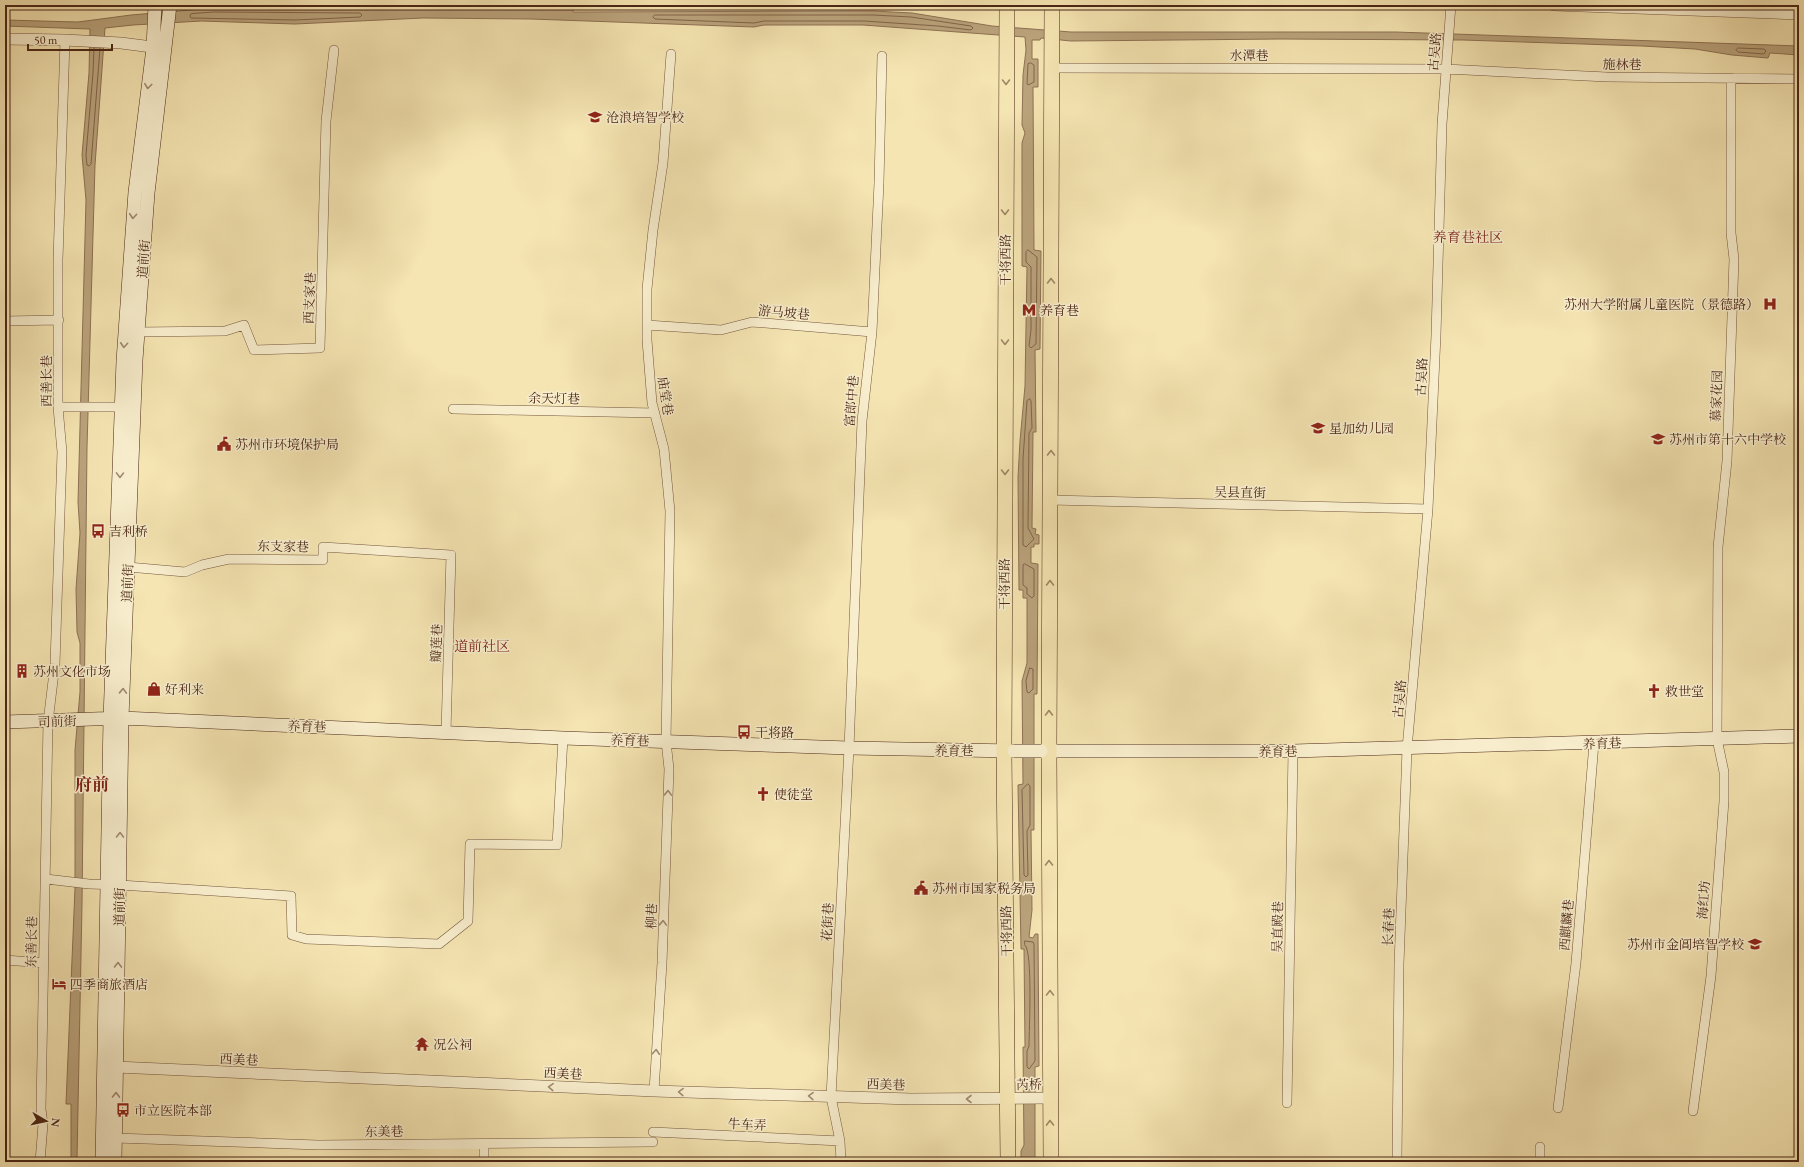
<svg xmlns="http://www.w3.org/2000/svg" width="1804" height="1167" font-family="'EB Garamond','Noto Serif SC',serif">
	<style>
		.water { fill: #bba47d; stroke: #8e7254 }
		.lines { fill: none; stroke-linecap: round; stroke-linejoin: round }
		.shore { stroke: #82654a; stroke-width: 1 }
		.minor-casing { stroke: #75563d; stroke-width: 10 }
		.tertiary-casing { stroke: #75563d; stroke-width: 12 }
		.secondary-casing { stroke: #4a2616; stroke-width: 14 }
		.primary-casing { stroke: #4a2616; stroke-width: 16 }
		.minor { stroke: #f8eecd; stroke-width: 9 }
		.tertiary { stroke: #f8eecd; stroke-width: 11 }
		.secondary { stroke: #f8eecd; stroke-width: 13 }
		.primary { stroke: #f5e5b2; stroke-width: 15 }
		.secondary-bridge-casing { stroke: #4a2616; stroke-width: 14; stroke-linecap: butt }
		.secondary-bridge { stroke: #f8eecd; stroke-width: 13 }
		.oneway { stroke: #a08664 }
		.oneway2 { stroke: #a18a72 }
		.labels { text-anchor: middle; stroke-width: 3; stroke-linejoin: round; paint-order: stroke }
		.street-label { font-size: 13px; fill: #4a2616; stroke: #f8eecd }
		.poi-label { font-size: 13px; fill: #4a2616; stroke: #f8eecd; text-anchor: start }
		.neighbourhood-label { font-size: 14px; fill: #7a1f14; stroke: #f8eecd }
		.district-label { font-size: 17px; font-weight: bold; fill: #7a1f14; stroke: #f8eecd }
	</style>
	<rect width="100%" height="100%" fill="#f5e5b2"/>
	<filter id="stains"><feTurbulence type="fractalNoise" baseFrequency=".005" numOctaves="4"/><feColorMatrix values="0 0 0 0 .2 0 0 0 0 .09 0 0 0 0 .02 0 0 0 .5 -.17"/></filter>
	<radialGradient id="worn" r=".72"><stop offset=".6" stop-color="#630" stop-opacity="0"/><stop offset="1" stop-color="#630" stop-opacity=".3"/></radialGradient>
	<path class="water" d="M 214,8 L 573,9 L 573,12 L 873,11 L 912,13 L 992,26 L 1071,32 L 1396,32 L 1799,46 L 1799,55 L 1770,53 L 1768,58 L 1732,55 L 1695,49 L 1642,46 L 1463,40 L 1282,39 L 1071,41 L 1041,38 L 1040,40 L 1032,40 L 1032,59 L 1038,59 L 1038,87 L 1033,87 L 1034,250 L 1041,251 L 1040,349 L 1035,350 L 1036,432 L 1033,432 L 1032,528 L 1036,529 L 1035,534 L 1039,535 L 1039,544 L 1034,544 L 1034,547 L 1031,547 L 1031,563 L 1038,564 L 1037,694 L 1034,694 L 1034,830 L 1031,830 L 1032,910 L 1029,937 L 1033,938 L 1035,934 L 1038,934 L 1039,1066 L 1035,1067 L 1035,1156 L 1034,1162 L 1021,1162 L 1021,1151 L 1024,1145 L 1023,1047 L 1025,1047 L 1024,949 L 1021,949 L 1018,785 L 1023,784 L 1022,681 L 1027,663 L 1027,598 L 1023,598 L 1023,590 L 1019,590 L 1018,477 L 1020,441 L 1025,386 L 1027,267 L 1022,266 L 1022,143 L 1025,133 L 1022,125 L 1023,75 L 1026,50 L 1025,37 L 863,25 L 764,25 L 754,27 L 531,19 L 423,18 L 295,24 L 201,21 L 133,25 L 105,28 L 95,165 L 87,448 L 82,904 L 77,1159 L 77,1162 L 71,1162 L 71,1104 L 66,1104 L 75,888 L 75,750 L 80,692 L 80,643 L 77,632 L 76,589 L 80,533 L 78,502 L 86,200 L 82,155 L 89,73 L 90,29 L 5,26 L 5,20 L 78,22 L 131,15 Z"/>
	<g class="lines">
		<path class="shore" d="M 214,12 L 360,13 L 362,15 L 360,17 L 295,20 L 191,18 L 190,16 L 191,14 Z
			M 655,15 L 873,15 L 911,17 L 971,26 L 973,28 L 971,30 L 938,26 L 864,21 L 764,21 L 754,23 L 655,19 L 653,17 Z
			M 94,48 L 93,73 L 86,155 L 87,165 L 89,166 L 91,164 L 100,48
			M 1738,48 L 1764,49 L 1766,51 L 1764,54 L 1738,52 L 1736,50 Z
			M 1031,63 L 1034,65 L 1034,82 L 1028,85 L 1027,84 L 1028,64 Z
			M 1028,250 L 1037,257 L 1036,344 L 1031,348 L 1029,346 L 1031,330 L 1031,267 L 1026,262 L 1026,252 Z
			M 1030,399 L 1031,401 L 1032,428 L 1029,433 L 1028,528 L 1034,539 L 1026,547 L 1023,545 L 1023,459 L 1027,401 Z
			M 1025,564 L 1034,569 L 1034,596 L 1032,598 L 1027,594 L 1027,588 L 1023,585 L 1023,565 Z
			M 1030,668 L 1033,669 L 1033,689 L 1029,693 L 1027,692 L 1026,681 Z
			M 1028,784 L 1030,786 L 1030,825 L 1027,831 L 1028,875 L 1026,877 L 1024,875 L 1022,790 Z
			M 1025,941 L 1033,942 L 1034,944 L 1035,1061 L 1029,1069 L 1027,1067 L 1027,1051 L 1029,1046 C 1029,1031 1033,952 1025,945 Z"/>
		<defs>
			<path id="minor" d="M 1052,68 L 1445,69 L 1607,77 L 1799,79
				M 5,321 L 59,320
				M 647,325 L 721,330 L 752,322 L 872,332
				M 138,332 L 225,331 L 244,325 L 254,350 L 320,348 L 326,121 L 334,50
				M 58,407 L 121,407
				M 453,409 L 655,413
				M 1050,500 L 1428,509
				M 128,567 L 185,572 L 202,565 L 229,559 L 323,560 L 323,547 L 451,555 L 446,732
				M 46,879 L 89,884 L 120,885 L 291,896 L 292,935 L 306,939 L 439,944 L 468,921 L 470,844 L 557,845 L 563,738
				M 5,960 L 44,963
				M 654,1091 L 662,963 L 669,769 L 666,741 L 670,511 L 664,449 L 652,403 L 647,340 L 647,289 L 653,230 L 663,163 L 671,54
				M 1287,1103 L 1293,751
				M 1558,1108 L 1576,963 L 1594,743
				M 1693,1111 L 1711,976 L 1724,801 L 1724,772 L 1717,739 L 1718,547 L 1727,461 L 1734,259 L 1731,233 L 1731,78
				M 653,1132 L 840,1141
				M 115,1138 L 318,1145 L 653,1142
				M 1540,1147 L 1540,1162
				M 40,1162 L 43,1124 L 41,1109 L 48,722 L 55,664 L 62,452 L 58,407 L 58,260 L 65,40
				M 484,1162 L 484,1144
				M 841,1162 L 840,1141 L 831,1097 L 849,748 L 862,421 L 872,332 L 879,183 L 882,56
				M 1397,1162 L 1399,964 L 1407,749 L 1428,509 L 1436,335 L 1442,124 L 1451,5"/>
			<path id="tertiary" d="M 1554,5 L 1799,14
				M 5,39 L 65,40 L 121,43 L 160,48
				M 116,1067 L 654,1091 L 911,1099 L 1050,1098"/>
			<path id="secondary" d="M 5,722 L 122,718 L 563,738 L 849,748 L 1014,751
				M 1041,751 L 1293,751 L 1799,736
				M 102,1162 L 110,719 L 123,361 L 135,192 L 153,48 L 155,5
				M 115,1162 L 122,718 L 136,360 L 148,193 L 170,5"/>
			<path id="primary" d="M 1007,5 L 1004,751 L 1008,1162
				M 1051,1162 L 1049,752 L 1052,5"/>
		</defs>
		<use href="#minor" class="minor-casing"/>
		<use href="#tertiary" class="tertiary-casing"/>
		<use href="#secondary" class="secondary-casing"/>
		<use href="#primary" class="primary-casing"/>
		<use href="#minor" class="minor"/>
		<use href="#tertiary" class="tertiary"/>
		<use href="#secondary" class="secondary"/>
		<use href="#primary" class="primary"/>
		<defs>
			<path id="secondary-bridge" d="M 1014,751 L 1041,751"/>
		</defs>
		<use href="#secondary-bridge" class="secondary-bridge-casing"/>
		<use href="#secondary-bridge" class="secondary-bridge"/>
	</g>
	<defs><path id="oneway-chevron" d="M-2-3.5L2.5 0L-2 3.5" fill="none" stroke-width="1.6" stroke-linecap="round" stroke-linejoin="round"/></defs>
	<g class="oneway">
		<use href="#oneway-chevron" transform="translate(1006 82) rotate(90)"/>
		<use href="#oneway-chevron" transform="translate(1005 212) rotate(90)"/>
		<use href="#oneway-chevron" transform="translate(1051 281) rotate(-90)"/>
		<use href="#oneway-chevron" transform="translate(1005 342) rotate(90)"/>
		<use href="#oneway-chevron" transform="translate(1051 453) rotate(-90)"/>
		<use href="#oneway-chevron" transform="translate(1005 472) rotate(90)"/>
		<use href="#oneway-chevron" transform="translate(1050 583) rotate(-90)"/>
		<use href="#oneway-chevron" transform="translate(1049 713) rotate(-90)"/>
		<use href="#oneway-chevron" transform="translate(1049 863) rotate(-90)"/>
		<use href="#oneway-chevron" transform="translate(1050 993) rotate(-90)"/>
		<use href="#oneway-chevron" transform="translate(1050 1123) rotate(-91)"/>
	</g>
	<g class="oneway2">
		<use href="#oneway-chevron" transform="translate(148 86) rotate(97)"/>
		<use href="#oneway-chevron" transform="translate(133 216) rotate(95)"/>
		<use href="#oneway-chevron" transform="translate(124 345) rotate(94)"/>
		<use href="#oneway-chevron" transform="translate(120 475) rotate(91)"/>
		<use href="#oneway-chevron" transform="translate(123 691) rotate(-88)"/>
		<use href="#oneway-chevron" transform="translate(668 793) rotate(-88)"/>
		<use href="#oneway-chevron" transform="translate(120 835) rotate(-89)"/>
		<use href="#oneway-chevron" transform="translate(663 923) rotate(-88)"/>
		<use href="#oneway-chevron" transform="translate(118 965) rotate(-89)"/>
		<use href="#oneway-chevron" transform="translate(656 1052) rotate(-86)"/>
		<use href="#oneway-chevron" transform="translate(551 1087) rotate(-177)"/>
		<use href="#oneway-chevron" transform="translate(681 1092) rotate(-178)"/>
		<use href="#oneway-chevron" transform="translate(116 1095) rotate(-89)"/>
		<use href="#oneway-chevron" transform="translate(811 1096) rotate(-178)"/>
		<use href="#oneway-chevron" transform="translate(969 1099) rotate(180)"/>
	</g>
	<defs>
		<symbol id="school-bare" viewBox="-9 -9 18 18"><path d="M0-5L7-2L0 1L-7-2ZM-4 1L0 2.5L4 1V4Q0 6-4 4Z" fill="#8f2418" stroke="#f8eecd" stroke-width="2.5" paint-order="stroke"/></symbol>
		<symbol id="hospital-bare" viewBox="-9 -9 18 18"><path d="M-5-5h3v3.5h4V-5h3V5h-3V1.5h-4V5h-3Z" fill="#8f2418" stroke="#f8eecd" stroke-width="2.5" paint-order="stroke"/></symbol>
		<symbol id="metro-bare" viewBox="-9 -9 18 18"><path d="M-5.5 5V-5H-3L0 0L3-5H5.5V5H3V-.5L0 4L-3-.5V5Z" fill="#8f2418" stroke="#f8eecd" stroke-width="2.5" paint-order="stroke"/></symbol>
		<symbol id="civic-bare" viewBox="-9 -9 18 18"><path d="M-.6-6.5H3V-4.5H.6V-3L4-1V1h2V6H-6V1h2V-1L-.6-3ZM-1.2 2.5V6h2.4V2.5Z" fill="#8f2418" stroke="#f8eecd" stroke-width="2.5" paint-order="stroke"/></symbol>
		<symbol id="bus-bare" viewBox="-9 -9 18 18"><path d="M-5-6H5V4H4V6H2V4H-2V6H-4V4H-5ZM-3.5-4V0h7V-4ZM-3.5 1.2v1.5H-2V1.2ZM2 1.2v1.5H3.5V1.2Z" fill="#8f2418" stroke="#f8eecd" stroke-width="2.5" paint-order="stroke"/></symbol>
		<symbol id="building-bare" viewBox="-9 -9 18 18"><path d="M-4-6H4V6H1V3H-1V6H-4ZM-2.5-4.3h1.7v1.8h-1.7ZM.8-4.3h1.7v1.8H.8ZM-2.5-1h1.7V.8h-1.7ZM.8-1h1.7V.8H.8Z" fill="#8f2418" stroke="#f8eecd" stroke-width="2.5" paint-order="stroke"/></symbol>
		<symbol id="shop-bare" viewBox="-9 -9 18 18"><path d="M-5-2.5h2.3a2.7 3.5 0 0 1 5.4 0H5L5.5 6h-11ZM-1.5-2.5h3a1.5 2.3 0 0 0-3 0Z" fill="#8f2418" stroke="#f8eecd" stroke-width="2.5" paint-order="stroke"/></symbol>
		<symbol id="church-bare" viewBox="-9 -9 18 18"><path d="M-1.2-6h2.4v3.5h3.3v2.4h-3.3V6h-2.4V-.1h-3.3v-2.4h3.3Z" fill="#8f2418" stroke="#f8eecd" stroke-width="2.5" paint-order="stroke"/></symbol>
		<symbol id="hotel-bare" viewBox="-9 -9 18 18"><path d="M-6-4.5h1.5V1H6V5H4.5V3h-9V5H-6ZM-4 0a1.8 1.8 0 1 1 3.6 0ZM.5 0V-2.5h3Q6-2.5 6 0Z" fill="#8f2418" stroke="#f8eecd" stroke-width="2.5" paint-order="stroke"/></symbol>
		<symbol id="temple-bare" viewBox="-9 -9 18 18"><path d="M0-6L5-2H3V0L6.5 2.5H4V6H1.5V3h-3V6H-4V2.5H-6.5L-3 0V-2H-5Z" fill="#8f2418" stroke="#f8eecd" stroke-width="2.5" paint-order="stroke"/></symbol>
	</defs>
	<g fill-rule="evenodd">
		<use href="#school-bare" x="585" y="107" width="20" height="20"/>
		<use href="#hospital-bare" x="1760" y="294" width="20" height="20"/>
		<use href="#metro-bare" x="1019" y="300" width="20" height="20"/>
		<use href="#school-bare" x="1308" y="418" width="20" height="20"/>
		<use href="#school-bare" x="1648" y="429" width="20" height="20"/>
		<use href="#civic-bare" x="214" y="434" width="20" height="20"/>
		<use href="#bus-bare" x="88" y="521" width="20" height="20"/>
		<use href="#building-bare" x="12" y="661" width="20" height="20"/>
		<use href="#shop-bare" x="144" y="679" width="20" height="20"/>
		<use href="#church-bare" x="1644" y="681" width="20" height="20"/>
		<use href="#bus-bare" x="734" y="722" width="20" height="20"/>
		<use href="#church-bare" x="753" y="784" width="20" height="20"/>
		<use href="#civic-bare" x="911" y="878" width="20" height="20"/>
		<use href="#school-bare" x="1745" y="934" width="20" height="20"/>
		<use href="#hotel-bare" x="49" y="974" width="20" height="20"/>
		<use href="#temple-bare" x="412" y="1034" width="20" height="20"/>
		<use href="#bus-bare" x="113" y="1100" width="20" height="20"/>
	</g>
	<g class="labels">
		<g class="street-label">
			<text transform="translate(1434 52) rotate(-85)" y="5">古吴路</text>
			<text x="1249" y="60">水潭巷</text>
			<text transform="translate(1622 64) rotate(1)" y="5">施林巷</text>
			<text transform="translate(143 259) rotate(-86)" y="5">道前街</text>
			<text transform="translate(1005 260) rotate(-90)" y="5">干将西路</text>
			<text transform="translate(309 298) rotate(-88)" y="5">西支家巷</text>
			<text transform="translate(784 312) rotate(5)" y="5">游马坡巷</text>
			<text transform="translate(1421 377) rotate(-87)" y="5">古吴路</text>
			<text transform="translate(46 381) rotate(-90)" y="5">西善长巷</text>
			<text transform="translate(666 396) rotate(81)" y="5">庙堂巷</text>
			<text transform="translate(1716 396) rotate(-88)" y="5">慕家花园</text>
			<text transform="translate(554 398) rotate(1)" y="5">余天灯巷</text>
			<text transform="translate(851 401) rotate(-85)" y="5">富郎中巷</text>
			<text transform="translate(1240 492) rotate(1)" y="5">吴县直街</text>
			<text transform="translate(283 546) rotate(1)" y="5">东支家巷</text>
			<text transform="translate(127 583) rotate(-88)" y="5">道前街</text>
			<text transform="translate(1004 584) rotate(-90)" y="5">干将西路</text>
			<text transform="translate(436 643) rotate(-88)" y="5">瓣莲巷</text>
			<text transform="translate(1399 699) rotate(-85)" y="5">古吴路</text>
			<text transform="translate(57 721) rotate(-2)" y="5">司前街</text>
			<text transform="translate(307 726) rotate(2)" y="5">养育巷</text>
			<text transform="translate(630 740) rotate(2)" y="5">养育巷</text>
			<text transform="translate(1602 743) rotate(-2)" y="5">养育巷</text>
			<text transform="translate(954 750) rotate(1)" y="5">养育巷</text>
			<text transform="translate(1278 751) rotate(-1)" y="5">养育巷</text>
			<text transform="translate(1703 900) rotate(-86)" y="5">海红坊</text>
			<text transform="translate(119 907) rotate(-89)" y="5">道前街</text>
			<text transform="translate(651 916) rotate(-88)" y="5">柳巷</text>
			<text transform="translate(827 922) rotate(-87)" y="5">花街巷</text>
			<text transform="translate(1566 925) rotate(-85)" y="5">西麒麟巷</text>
			<text transform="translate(1277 927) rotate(-89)" y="5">吴直殿巷</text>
			<text transform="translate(1388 927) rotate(-88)" y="5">长春巷</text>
			<text transform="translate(1006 931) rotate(-91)" y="5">干将西路</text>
			<text transform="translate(31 942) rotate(-89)" y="5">东善长巷</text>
			<text transform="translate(239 1059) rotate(3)" y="5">西美巷</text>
			<text transform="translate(563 1073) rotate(3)" y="5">西美巷</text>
			<text transform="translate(886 1084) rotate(2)" y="5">西美巷</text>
			<text transform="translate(1029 1084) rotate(-1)" y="5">芮桥</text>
			<text transform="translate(747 1124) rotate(3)" y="5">牛车弄</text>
			<text transform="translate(384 1131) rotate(-1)" y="5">东美巷</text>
		</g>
		<g class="poi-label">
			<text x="606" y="122">沧浪培智学校</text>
			<text x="1759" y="309" text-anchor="end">苏州大学附属儿童医院（景德路）</text>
			<text x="1040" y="315">养育巷</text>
			<text x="1329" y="433">星加幼儿园</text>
			<text x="1669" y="444">苏州市第十六中学校</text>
			<text x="235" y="449">苏州市环境保护局</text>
			<text x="109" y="536">吉利桥</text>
			<text x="33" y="676">苏州文化市场</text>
			<text x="165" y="694">好利来</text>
			<text x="1665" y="696">救世堂</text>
			<text x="755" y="737">干将路</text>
			<text x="774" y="799">使徒堂</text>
			<text x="932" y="893">苏州市国家税务局</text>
			<text x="1744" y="949" text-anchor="end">苏州市金阊培智学校</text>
			<text x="70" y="989">四季商旅酒店</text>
			<text x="433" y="1049">况公祠</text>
			<text x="134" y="1115">市立医院本部</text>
		</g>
		<g class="neighbourhood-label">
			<text x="1468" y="242">养育巷社区</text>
			<text x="482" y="651">道前社区</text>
		</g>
		<g class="district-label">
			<text x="92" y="790">府前</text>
		</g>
	</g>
	<rect width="1804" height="1167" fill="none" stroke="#f5e5b2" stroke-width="20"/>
	<rect x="6" y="6" width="1792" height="1155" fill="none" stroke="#4a2616" stroke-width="2"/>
	<rect x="10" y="10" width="1784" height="1147" fill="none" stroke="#4a2616"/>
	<g transform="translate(46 1121) rotate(99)" stroke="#f8eecd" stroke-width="3" paint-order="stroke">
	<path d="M0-3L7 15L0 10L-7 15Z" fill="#4a2616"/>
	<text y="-6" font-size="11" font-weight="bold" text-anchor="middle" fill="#4a2616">N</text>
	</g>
	<path d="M28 44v6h84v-6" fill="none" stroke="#4a2616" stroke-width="2"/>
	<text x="34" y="44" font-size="12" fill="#4a2616" stroke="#f8eecd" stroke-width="3" paint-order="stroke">50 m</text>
	<rect width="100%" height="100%" filter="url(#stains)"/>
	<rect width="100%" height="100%" fill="url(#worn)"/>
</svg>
